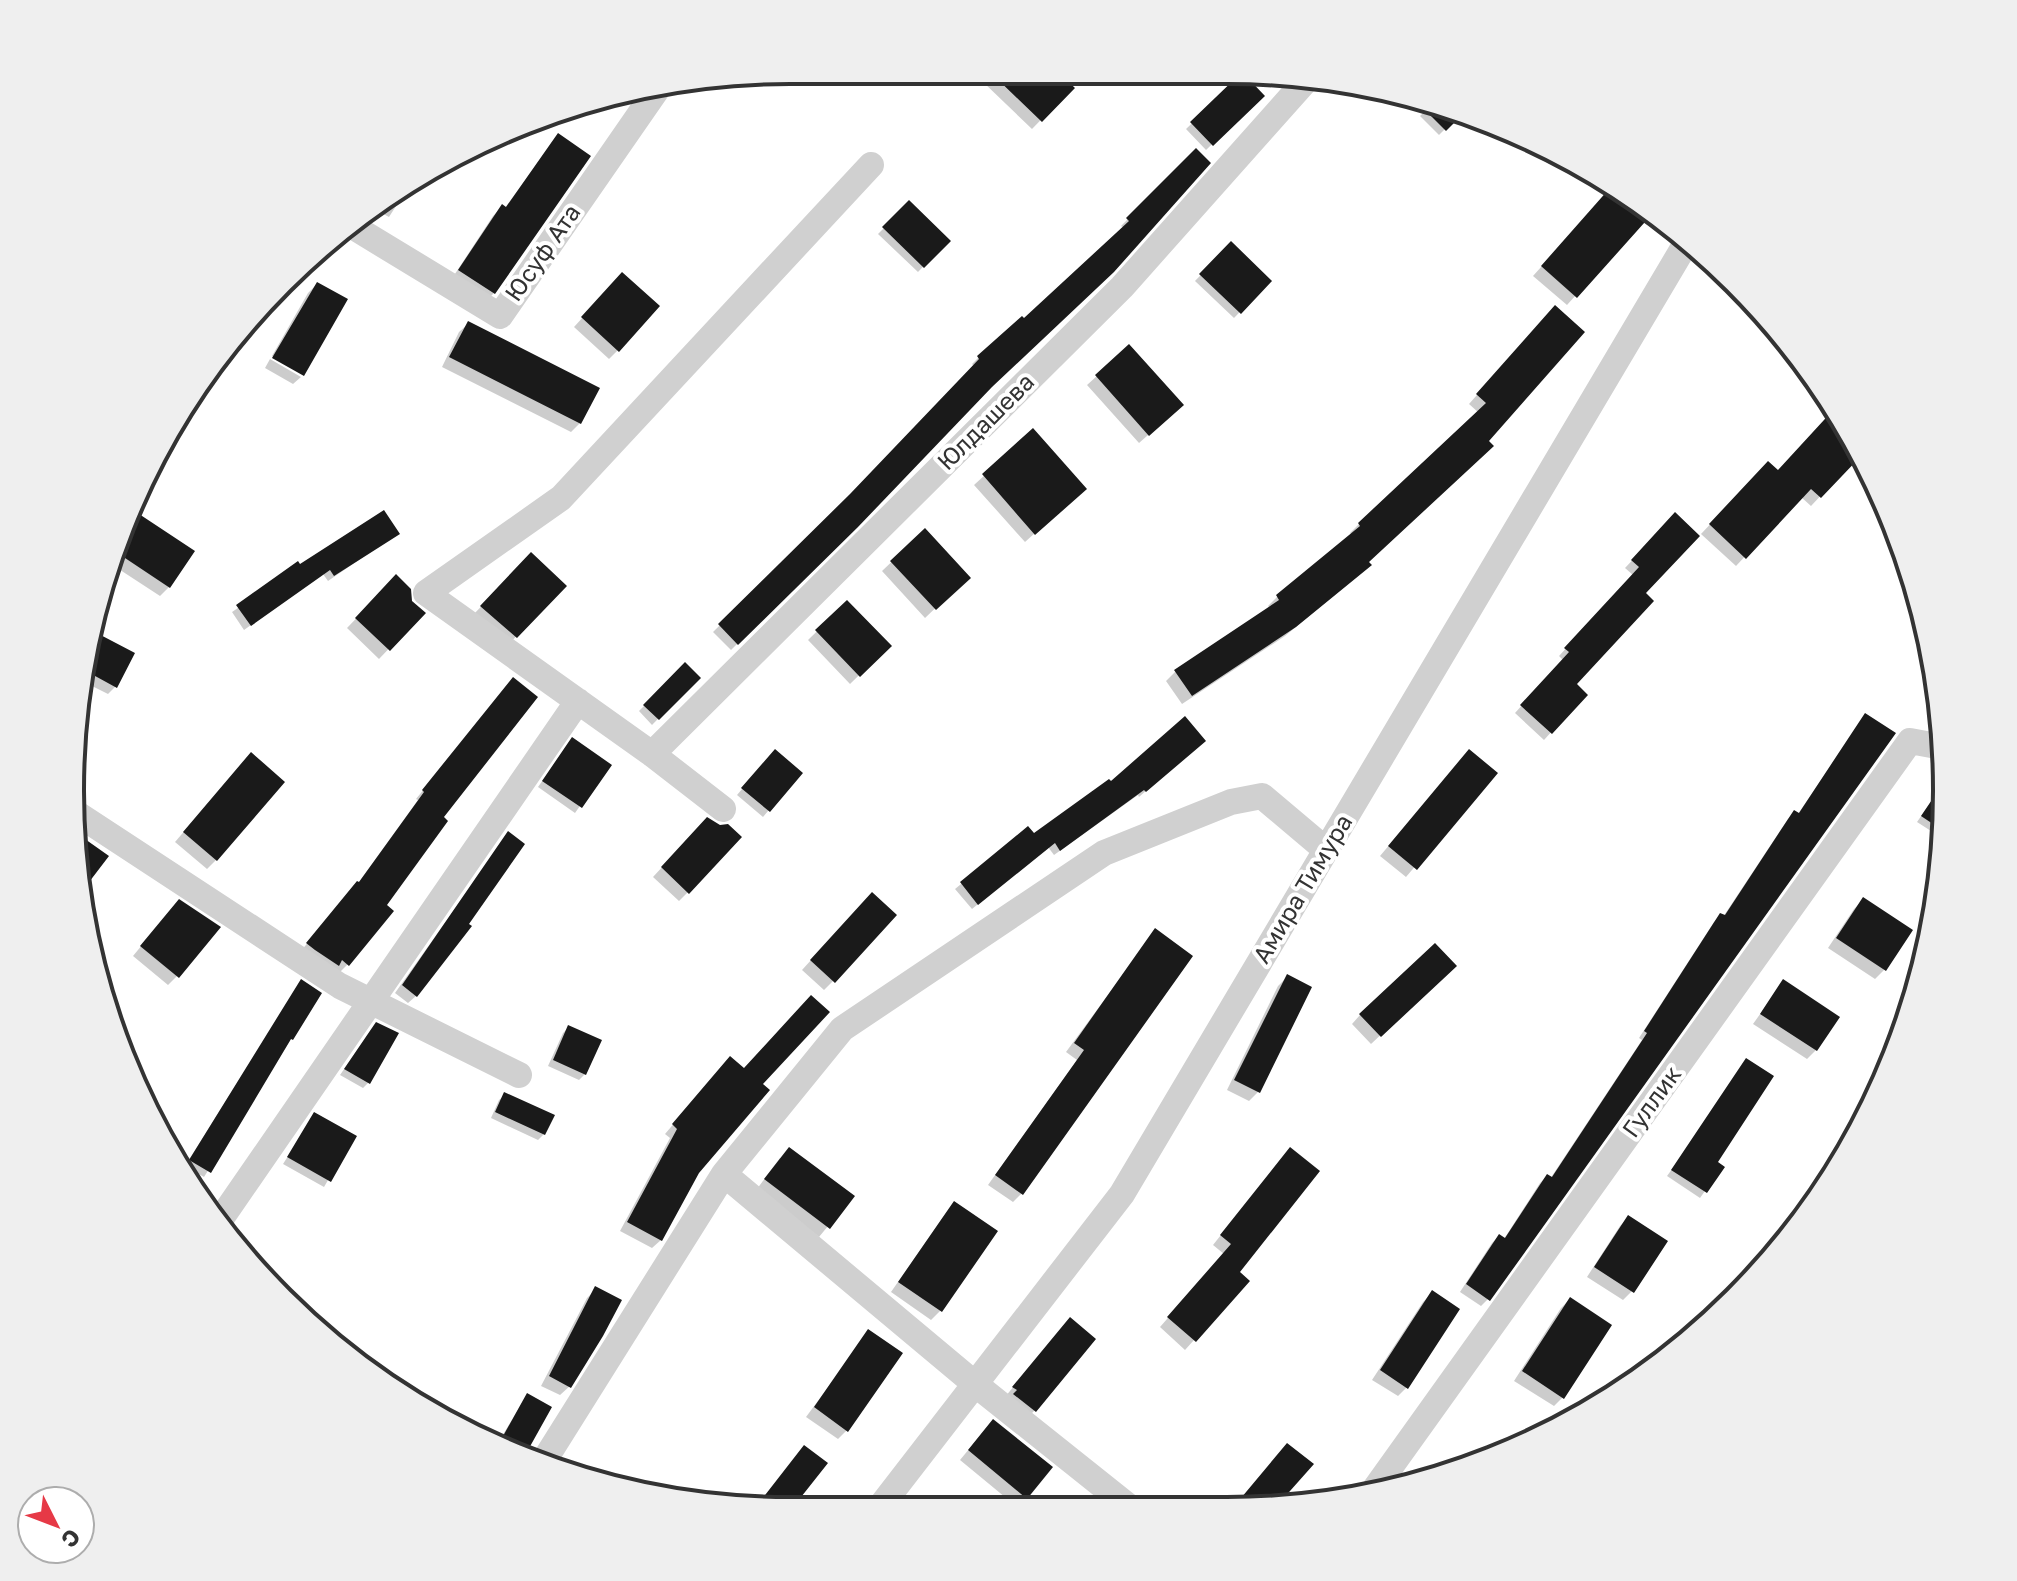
<svg xmlns="http://www.w3.org/2000/svg" width="2017" height="1581" font-family="'Golos Text',sans-serif">
	<style>
		.shadow { fill: #0003 }
		.building { fill: #1a1a1a }
		.lines { fill: none; stroke-linecap: round; stroke-linejoin: round }
		.minor { stroke: #d0d0d0; stroke-width: 26 }
		.labels { text-anchor: middle; stroke-width: 8; stroke-linejoin: round; paint-order: stroke }
		.street-label { font-size: 24px; fill: #333; stroke: #fff }
		.rim { fill: none; stroke: #333; stroke-width: 4 }
	</style>
	<rect width="100%" height="100%" fill="#fff"/>
	<path class="shadow" d="M 992,71 L 1054,71 L 1072,88 L 1032,129 L 982,81 Z
		M 1242,75 L 1262,96 L 1206,150 L 1186,129 Z
		M 634,91 L 621,106 L 603,95 L 604,95 Z
		M 1433,103 L 1463,111 L 1439,135 L 1420,116 Z
		M 558,135 L 494,293 L 485,302 L 451,280 L 493,216 L 502,207 L 505,208 Z
		M 1196,151 L 987,389 L 856,526 L 731,650 L 713,632 L 846,501 L 974,366 L 972,364 L 978,358 L 1024,321 L 1124,228 L 1121,226 Z
		M 412,181 L 389,217 L 374,209 Z
		M 1610,190 L 1651,212 L 1567,305 L 1533,276 Z
		M 909,203 L 948,241 L 918,272 L 878,234 Z
		M 1231,244 L 1270,281 L 1234,318 L 1195,281 Z
		M 317,284 L 303,373 L 272,356 L 308,293 Z
		M 613,284 L 618,350 L 609,359 L 574,327 Z
		M 1546,317 L 1583,333 L 1367,562 L 1360,574 L 1285,636 L 1182,704 L 1166,681 L 1175,672 L 1270,608 L 1268,606 L 1277,597 L 1352,535 L 1350,533 L 1359,524 L 1479,413 L 1469,404 Z
		M 469,323 L 580,423 L 571,432 L 442,367 L 459,332 Z
		M 1129,347 L 1172,414 L 1139,443 L 1087,385 Z
		M 270,359 L 301,377 L 293,384 L 265,368 Z
		M 193,396 L 196,398 L 144,485 L 166,431 Z
		M 1836,410 L 1850,430 L 1861,453 L 1811,506 L 1801,497 L 1736,566 L 1701,534 L 1768,463 L 1778,473 Z
		M 1033,431 L 1075,497 L 1025,542 L 974,485 Z
		M 133,512 L 169,587 L 160,596 L 111,564 Z
		M 1675,515 L 1643,593 L 1574,685 L 1585,695 L 1544,740 L 1515,713 L 1563,660 L 1559,656 L 1633,575 L 1625,568 Z
		M 924,531 L 968,577 L 925,618 L 882,571 Z
		M 397,534 L 328,581 L 323,574 L 244,630 L 232,612 L 300,566 Z
		M 531,555 L 564,586 L 507,646 L 472,616 Z
		M 396,577 L 410,602 L 423,613 L 379,659 L 347,628 Z
		M 847,602 L 889,646 L 850,684 L 808,640 Z
		M 91,632 L 116,686 L 108,694 L 84,682 Z
		M 685,665 L 698,678 L 652,725 L 639,711 Z
		M 506,688 L 441,818 L 348,964 L 340,972 L 300,952 L 359,882 L 418,800 L 416,799 Z
		M 1865,715 L 1488,1299 L 1481,1306 L 1460,1292 L 1492,1243 L 1499,1236 L 1504,1239 L 1540,1183 L 1547,1176 L 1550,1179 L 1642,1040 L 1639,1038 L 1714,922 L 1721,915 L 1723,917 L 1788,819 L 1794,812 L 1798,814 Z
		M 567,746 L 609,765 L 575,813 L 538,787 Z
		M 1197,746 L 1139,797 L 1138,795 L 1054,855 L 1048,847 L 972,909 L 955,889 L 1028,829 L 1034,836 Z
		M 769,757 L 800,773 L 763,817 L 737,795 Z
		M 1460,761 L 1495,773 L 1406,877 L 1380,856 Z
		M 242,764 L 216,860 L 207,869 L 175,842 Z
		M 1944,783 L 1945,837 L 1945,840 L 1917,822 Z
		M 698,828 L 688,892 L 679,901 L 653,877 Z
		M 508,834 L 416,996 L 408,1003 L 395,993 Z
		M 1863,900 L 1884,970 L 1875,979 L 1828,948 L 1854,909 Z
		M 863,903 L 833,981 L 824,990 L 802,970 Z
		M 170,911 L 177,976 L 168,985 L 133,956 Z
		M 1155,931 L 1022,1193 L 1013,1202 L 988,1185 L 1077,1060 L 1066,1052 Z
		M 1445,975 L 1371,1044 L 1352,1024 L 1360,1015 Z
		M 1287,977 L 1258,1092 L 1249,1101 L 1227,1090 L 1278,986 Z
		M 301,982 L 291,1039 L 204,1177 L 185,1166 Z
		M 1783,982 L 1816,1050 L 1807,1059 L 1753,1024 Z
		M 569,1027 L 585,1074 L 579,1080 L 548,1066 L 563,1033 Z
		M 371,1030 L 368,1083 L 363,1088 L 340,1075 Z
		M 722,1067 L 761,1084 L 697,1172 L 661,1240 L 652,1248 L 620,1231 L 670,1138 L 665,1134 Z
		M 505,1095 L 544,1134 L 538,1140 L 491,1118 L 499,1100 Z
		M 315,1114 L 354,1136 L 324,1187 L 283,1164 Z
		M 1689,1146 L 1722,1167 L 1700,1198 L 1667,1176 Z
		M 780,1158 L 852,1197 L 819,1237 L 757,1189 Z
		M 1281,1159 L 1237,1272 L 1247,1281 L 1185,1350 L 1160,1327 L 1224,1254 L 1213,1245 Z
		M 954,1204 L 995,1231 L 940,1311 L 931,1320 L 891,1292 L 946,1213 Z
		M 1629,1217 L 1632,1291 L 1623,1300 L 1587,1277 L 1620,1226 Z
		M 596,1289 L 570,1386 L 560,1395 L 541,1386 L 587,1298 Z
		M 1432,1293 L 1407,1387 L 1398,1396 L 1372,1380 L 1423,1302 Z
		M 1570,1299 L 1563,1397 L 1554,1406 L 1514,1381 L 1561,1308 Z
		M 1061,1329 L 1034,1411 L 1025,1420 L 1005,1397 Z
		M 869,1332 L 847,1430 L 838,1439 L 806,1417 Z
		M 527,1395 L 521,1458 L 496,1446 Z
		M 984,1431 L 1026,1498 L 1017,1507 L 960,1460 Z"/>
	<path class="building" d="M 989,71 L 1057,71 L 1075,88 L 1042,122 Z
		M 1242,72 L 1265,96 L 1213,146 L 1190,122 Z
		M 1415,100 L 1459,108 L 1465,112 L 1446,131 Z
		M 558,133 L 591,156 L 495,294 L 458,270 L 502,204 L 506,207 Z
		M 1196,148 L 1211,163 L 1114,272 L 992,387 L 858,527 L 738,645 L 718,624 L 850,494 L 979,359 L 977,356 L 1022,316 L 1024,318 L 1129,221 L 1126,218 Z
		M 1609,189 L 1653,213 L 1577,298 L 1541,266 Z
		M 909,200 L 951,241 L 924,268 L 882,227 Z
		M 1231,241 L 1272,281 L 1241,314 L 1199,274 Z
		M 622,272 L 660,306 L 619,352 L 581,317 Z
		M 317,282 L 348,299 L 304,376 L 272,358 Z
		M 1555,305 L 1585,332 L 1489,441 L 1494,446 L 1369,562 L 1372,565 L 1296,627 L 1192,696 L 1174,670 L 1279,600 L 1276,595 L 1360,526 L 1358,523 L 1486,403 L 1476,394 Z
		M 468,321 L 600,388 L 581,424 L 449,357 Z
		M 1129,344 L 1184,405 L 1149,436 L 1095,375 Z
		M 1835,408 L 1850,430 L 1862,455 L 1821,498 L 1811,489 L 1746,559 L 1709,524 L 1768,461 L 1778,470 Z
		M 1033,428 L 1087,489 L 1035,535 L 982,474 Z
		M 133,510 L 195,551 L 170,588 L 116,552 Z
		M 384,510 L 400,534 L 334,576 L 330,570 L 251,626 L 236,605 L 298,561 L 300,564 Z
		M 1675,512 L 1700,536 L 1646,593 L 1654,601 L 1577,684 L 1588,695 L 1552,734 L 1520,705 L 1569,652 L 1564,648 L 1639,567 L 1631,560 Z
		M 925,528 L 971,578 L 936,610 L 890,561 Z
		M 531,552 L 567,586 L 517,638 L 480,606 Z
		M 396,574 L 411,589 L 412,601 L 426,613 L 390,651 L 355,618 Z
		M 847,600 L 892,646 L 860,677 L 815,630 Z
		M 91,630 L 135,653 L 117,688 L 86,671 Z
		M 685,662 L 701,678 L 659,720 L 643,705 Z
		M 513,677 L 538,697 L 444,817 L 448,821 L 387,905 L 394,911 L 349,966 L 342,960 L 339,966 L 315,950 L 306,943 L 357,881 L 359,882 L 424,792 L 422,790 Z
		M 1865,713 L 1896,733 L 1891,740 L 1490,1301 L 1466,1284 L 1499,1234 L 1505,1238 L 1547,1174 L 1552,1177 L 1647,1033 L 1644,1031 L 1720,913 L 1725,915 L 1794,810 L 1799,813 Z
		M 1185,716 L 1206,741 L 1146,792 L 1144,790 L 1060,851 L 1055,843 L 978,905 L 960,882 L 1028,826 L 1034,833 L 1109,779 L 1111,781 Z
		M 572,737 L 612,765 L 582,808 L 542,781 Z
		M 775,749 L 803,773 L 770,812 L 741,788 Z
		M 1469,749 L 1498,773 L 1417,870 L 1388,846 Z
		M 251,752 L 285,782 L 217,861 L 183,832 Z
		M 1944,782 L 1945,814 L 1945,832 L 1921,816 Z
		M 707,817 L 720,825 L 728,824 L 742,837 L 689,894 L 661,867 Z
		M 508,831 L 525,844 L 469,924 L 472,926 L 417,997 L 402,985 Z
		M 75,832 L 109,856 L 83,890 L 79,857 Z
		M 872,892 L 897,915 L 835,983 L 810,960 Z
		M 1863,897 L 1913,930 L 1886,971 L 1836,938 Z
		M 179,899 L 221,927 L 179,978 L 140,946 Z
		M 1155,928 L 1193,956 L 1023,1195 L 995,1175 L 1084,1050 L 1074,1043 Z
		M 1435,943 L 1457,966 L 1381,1037 L 1359,1014 Z
		M 1287,974 L 1312,987 L 1260,1093 L 1234,1080 Z
		M 301,979 L 322,993 L 293,1040 L 291,1039 L 211,1173 L 189,1160 Z
		M 1783,979 L 1840,1017 L 1817,1051 L 1760,1014 Z
		M 811,995 L 830,1012 L 763,1084 L 770,1090 L 699,1173 L 662,1241 L 627,1222 L 677,1129 L 672,1124 L 730,1056 L 744,1068 Z
		M 376,1022 L 399,1033 L 370,1084 L 344,1069 Z
		M 568,1025 L 602,1040 L 586,1075 L 553,1060 Z
		M 1746,1058 L 1774,1076 L 1718,1162 L 1725,1167 L 1707,1193 L 1671,1170 Z
		M 504,1092 L 555,1115 L 545,1135 L 495,1112 Z
		M 314,1112 L 357,1136 L 331,1182 L 287,1157 Z
		M 789,1147 L 855,1196 L 830,1229 L 764,1179 Z
		M 1290,1147 L 1320,1171 L 1240,1272 L 1250,1281 L 1196,1342 L 1167,1317 L 1231,1244 L 1220,1235 Z
		M 954,1201 L 998,1231 L 942,1312 L 898,1282 Z
		M 1628,1215 L 1668,1241 L 1634,1293 L 1594,1267 Z
		M 595,1286 L 622,1300 L 603,1336 L 571,1388 L 549,1376 Z
		M 1432,1290 L 1460,1309 L 1408,1389 L 1380,1370 Z
		M 1570,1297 L 1612,1325 L 1564,1399 L 1522,1371 Z
		M 1070,1317 L 1096,1339 L 1036,1412 L 1013,1394 L 1017,1390 L 1012,1387 Z
		M 868,1329 L 903,1353 L 848,1432 L 814,1407 Z
		M 527,1393 L 552,1407 L 523,1459 L 497,1447 Z
		M 993,1419 L 1053,1467 L 1027,1499 L 968,1450 Z
		M 1287,1443 L 1314,1464 L 1274,1509 L 1231,1510 Z
		M 804,1445 L 828,1463 L 790,1511 L 755,1508 Z"/>
	<g class="lines">
		<path class="minor" d="M 352,226 L 500,316 L 658,88
			M 652,754 L 1122,287 L 1308,78
			M 723,809 L 652,754 L 426,593 L 561,498 L 871,165
			M 73,811 L 340,986 L 519,1075
			M 724,1174 L 975,1384 L 1133,1510
			M 218,1223 L 578,701
			M 542,1464 L 724,1174 L 842,1029 L 1104,853 L 1231,802 L 1262,796 L 1326,850
			M 1374,1490 L 1910,741 L 1942,747
			M 877,1511 L 1122,1194 L 1688,240"/>
	</g>
	<g class="labels">
		<g class="street-label">
			<text transform="translate(543 253) rotate(-55)" y="8">Юсуф Ата</text>
			<text transform="translate(986 422) rotate(-45)" y="8">Юлдашева</text>
			<text transform="translate(1303 889) rotate(-59)" y="8">Амира Тимура</text>
			<text transform="translate(1652 1102) rotate(-54)" y="8">Гуллик</text>
		</g>
	</g>
	<path d="M0 0H2017V1581H0ZM790 84H1227A706 706 0 0 1 1933 790V791A706 706 0 0 1 1227 1497H790A706 706 0 0 1 84 791V790A706 706 0 0 1 790 84Z" fill="#efefef" fill-rule="evenodd"/>
	<path class="rim" d="M790 84H1227A706 706 0 0 1 1933 790V791A706 706 0 0 1 1227 1497H790A706 706 0 0 1 84 791V790A706 706 0 0 1 790 84Z"/>
	<g transform="translate(56 1525) rotate(132)"><circle r="38" fill="#ffffff" stroke="#adadad" stroke-width="2"/>
	<path d="M0-6L14 30L0 20L-14 30Z" fill="#e63946"/>
	<text y="-12" font-size="22" font-weight="bold" text-anchor="middle" fill="#333333">С</text>
	</g>
</svg>
